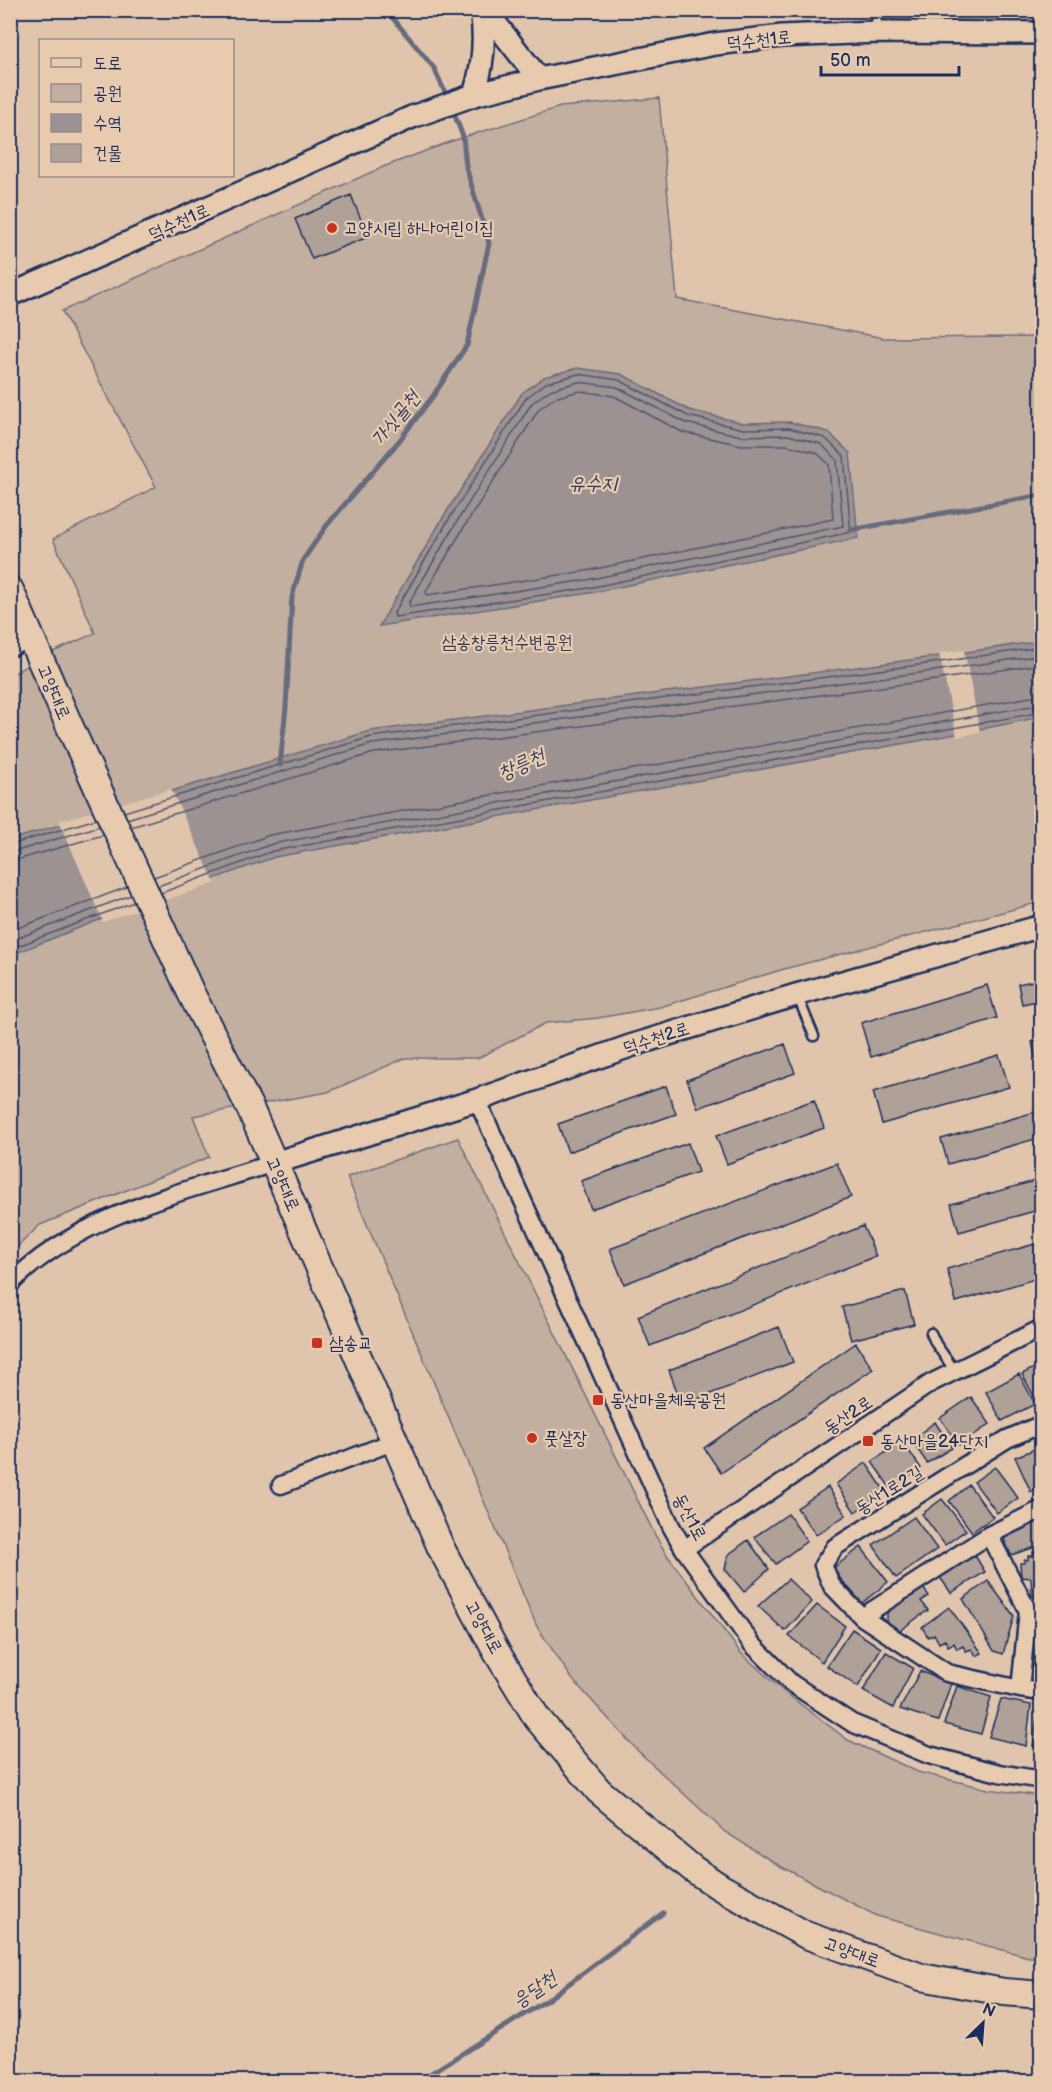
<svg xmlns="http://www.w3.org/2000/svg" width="1052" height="2092" font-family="'Balsamiq Sans','Poor Story',sans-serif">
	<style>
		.green { fill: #c2afa0; stroke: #6e6f7f; stroke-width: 1.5 }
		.water { fill: #9c9292; stroke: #686a7d; stroke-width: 1.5 }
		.pier { fill: #e0c5ac }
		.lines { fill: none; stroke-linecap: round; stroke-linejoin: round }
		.shore { stroke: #4f5773; stroke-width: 1.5 }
		.stream { stroke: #686a7d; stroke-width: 5 }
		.building { fill: #afa098; stroke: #1b2f5e; stroke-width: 1.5 }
		.service-casing { stroke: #1b2f5e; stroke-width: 13 }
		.minor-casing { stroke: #1b2f5e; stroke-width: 21 }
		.tertiary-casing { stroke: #1b2f5e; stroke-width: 26 }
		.primary-casing { stroke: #1b2f5e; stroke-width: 30 }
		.service { stroke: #e8cbaf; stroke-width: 8 }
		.minor { stroke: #e8cbaf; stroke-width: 16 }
		.tertiary { stroke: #e8cbaf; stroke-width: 21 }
		.primary { stroke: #e8cbaf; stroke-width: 26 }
		.poi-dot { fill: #c8321e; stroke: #e8cbaf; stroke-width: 2 }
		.labels { text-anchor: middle; stroke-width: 4.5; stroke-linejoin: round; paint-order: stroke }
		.street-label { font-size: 18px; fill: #1b2f5e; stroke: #e8cbaf }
		.poi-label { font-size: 18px; fill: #1b2f5e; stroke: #e8cbaf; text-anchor: start }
		.park-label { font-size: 18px; fill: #2c3c65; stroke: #e8cbaf }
		.water-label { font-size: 20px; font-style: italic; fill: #2e3e66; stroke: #e8cbaf }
	</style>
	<rect width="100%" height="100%" fill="#e0c5ac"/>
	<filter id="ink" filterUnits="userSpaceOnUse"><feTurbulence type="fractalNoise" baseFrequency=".0167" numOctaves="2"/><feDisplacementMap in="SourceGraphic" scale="12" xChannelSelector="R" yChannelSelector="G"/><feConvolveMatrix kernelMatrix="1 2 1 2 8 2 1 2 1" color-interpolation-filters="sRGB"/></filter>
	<g filter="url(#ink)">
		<path class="green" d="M 659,98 L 677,299 L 884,338 L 1041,337 L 1041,902 L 784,969 L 660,1007 L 598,1018 L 546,1023 L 478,1058 L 405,1058 L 328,1092 L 193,1116 L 209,1157 L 40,1225 L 11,1253 L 11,675 L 40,658 L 95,633 L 53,539 L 156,487 L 62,311 L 383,167 L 452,141 L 560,107 Z
			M 458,1138 L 655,1535 L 667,1555 L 741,1653 L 783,1691 L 848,1740 L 918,1772 L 988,1789 L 1041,1796 L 1041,1957 L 1029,1957 L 877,1916 L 780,1866 L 725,1832 L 638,1751 L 573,1680 L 537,1627 L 347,1177 Z"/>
		<path class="water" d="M 577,368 L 621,374 L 689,410 L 743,423 L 790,422 L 828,432 L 850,453 L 858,538 L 590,593 L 379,626 L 444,516 L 522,393 L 544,377 Z
			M 1041,641 L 1041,717 L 951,735 L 275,857 L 99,920 L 11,955 L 10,840 L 370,731 L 933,657 Z"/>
		<path class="pier" d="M 964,650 L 980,732 L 957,737 L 939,653 Z
			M 171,789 L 215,883 L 103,922 L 59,821 Z"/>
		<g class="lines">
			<path class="shore" d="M 578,374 L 619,380 L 688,416 L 743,429 L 789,428 L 825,438 L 844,456 L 851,532 L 589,588 L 395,617 L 394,613 L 449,519 L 526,398 L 546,383 Z
				M 578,382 L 617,387 L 686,423 L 741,436 L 788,435 L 821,444 L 837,460 L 843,526 L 587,580 L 410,607 L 409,603 L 456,523 L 532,403 L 550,390 Z
				M 579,391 L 614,396 L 682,432 L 741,445 L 787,445 L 817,453 L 829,464 L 833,519 L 586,571 L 427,595 L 426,591 L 464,527 L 539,409 L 554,398 Z
				M 124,812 L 371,737 L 933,663 L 1042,647
				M 127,819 L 372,744 L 934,671 L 1042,655
				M 131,827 L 374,753 L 935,680 L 1042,664
				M 10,845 L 96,819
				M 10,853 L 100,826
				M 10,862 L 103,835
				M 154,877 L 270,835 L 1042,695
				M 158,886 L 272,844 L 1042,704
				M 161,893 L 273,851 L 1042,712
				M 10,931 L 127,887
				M 10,941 L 131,895
				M 10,949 L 134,902"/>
			<path class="stream" d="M 386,10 L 434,68 L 448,99
				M 851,530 L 1042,495
				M 280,765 L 286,707 L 292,597 L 303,560 L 327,525 L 399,441 L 433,396 L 467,345 L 489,243 L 466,167 L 463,137 L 452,108
				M 417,2082 L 547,2000 L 663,1913"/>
		</g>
		<path class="building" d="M 351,195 L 368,237 L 312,259 L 295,219 Z
			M 1042,979 L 1042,1000 L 1022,1004 L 1018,984 Z
			M 987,985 L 997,1018 L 871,1057 L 861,1023 Z
			M 1042,1040 L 1042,1062 L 1037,1063 L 1032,1042 Z
			M 785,1044 L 795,1073 L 698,1108 L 687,1080 Z
			M 999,1055 L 1009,1087 L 882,1124 L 873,1092 Z
			M 666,1086 L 676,1114 L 568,1152 L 558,1124 Z
			M 814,1100 L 824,1128 L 727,1164 L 716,1136 Z
			M 1042,1110 L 1042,1137 L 948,1164 L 941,1139 Z
			M 688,1143 L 698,1172 L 591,1209 L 581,1181 Z
			M 837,1163 L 851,1197 L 624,1284 L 610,1249 Z
			M 1042,1179 L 1042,1209 L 959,1232 L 951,1204 Z
			M 863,1226 L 876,1256 L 650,1346 L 638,1316 Z
			M 1042,1242 L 1042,1277 L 956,1302 L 947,1269 Z
			M 905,1291 L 914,1324 L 851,1340 L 842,1307 Z
			M 779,1327 L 793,1362 L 682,1405 L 669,1370 Z
			M 856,1343 L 873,1369 L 721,1473 L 704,1448 Z
			M 1042,1364 L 1042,1400 L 1037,1402 L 1022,1374 Z
			M 1019,1374 L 1035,1404 L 1002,1421 L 986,1392 Z
			M 971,1397 L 990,1424 L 959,1445 L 940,1418 Z
			M 935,1422 L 952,1448 L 927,1463 L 911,1440 Z
			M 902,1441 L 921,1468 L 891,1489 L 872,1462 Z
			M 1042,1446 L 1042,1487 L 1031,1492 L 1015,1457 Z
			M 866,1463 L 885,1491 L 855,1512 L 836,1484 Z
			M 995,1467 L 1018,1498 L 997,1513 L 974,1482 Z
			M 969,1485 L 993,1517 L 972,1532 L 949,1501 Z
			M 828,1487 L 846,1515 L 816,1535 L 797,1508 Z
			M 942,1499 L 966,1530 L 945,1545 L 922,1514 Z
			M 788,1514 L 807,1541 L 776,1564 L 754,1537 Z
			M 914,1517 L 937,1549 L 896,1578 L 873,1545 Z
			M 1037,1517 L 1042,1525 L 1042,1545 L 1011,1555 L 1002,1534 Z
			M 748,1540 L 769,1569 L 744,1592 L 725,1569 L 728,1555 Z
			M 861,1547 L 888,1582 L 862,1603 L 832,1569 Z
			M 1033,1552 L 1042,1552 L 1042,1596 L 1032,1596 L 1031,1578 L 1021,1577 L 1020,1563 L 1024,1563 L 1024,1560 L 1028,1560 L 1028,1556 L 1033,1556 Z
			M 976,1557 L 985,1572 L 951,1593 L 937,1573 L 967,1558 Z
			M 788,1579 L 812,1602 L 785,1631 L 758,1606 Z
			M 988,1581 L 1014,1616 L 1003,1654 L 994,1651 L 963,1599 Z
			M 921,1585 L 929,1596 L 921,1601 L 928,1610 L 899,1631 L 887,1621 L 887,1609 Z
			M 817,1605 L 845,1626 L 822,1662 L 789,1636 Z
			M 1039,1605 L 1042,1606 L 1042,1668 L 1033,1667 L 1036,1654 L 1029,1653 L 1032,1627 L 1037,1627 Z
			M 949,1607 L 982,1653 L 976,1656 L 972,1649 L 966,1651 L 963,1646 L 957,1649 L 954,1643 L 948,1646 L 945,1640 L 939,1643 L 934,1634 L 928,1637 L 922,1627 Z
			M 852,1629 L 881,1648 L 858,1687 L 827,1666 Z
			M 886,1652 L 913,1668 L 893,1708 L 863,1691 Z
			M 920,1671 L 951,1684 L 938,1721 L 900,1709 Z
			M 957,1686 L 991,1697 L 981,1734 L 944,1724 Z
			M 1001,1699 L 1031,1705 L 1026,1746 L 989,1737 Z
			M 1039,1704 L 1042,1704 L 1042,1747 L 1033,1746 Z"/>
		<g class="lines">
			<defs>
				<path id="service" d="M 876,10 L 877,31
					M 797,995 L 814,1036
					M 931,1333 L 936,1344 L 955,1371"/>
				<path id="minor" d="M 10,648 L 31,638
					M 477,1100 L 671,1526 L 684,1549 L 752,1644 L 791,1683 L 852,1723 L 929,1755 L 999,1773 L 1042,1780
					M 10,1284 C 80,1214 184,1192 274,1163
					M 1042,1424 L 1007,1439 L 835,1547 L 823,1565 L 832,1586 L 862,1617 L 947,1673 L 1020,1689 L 1042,1692
					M 281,1485 L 395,1441
					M 989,1535 L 1028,1611 L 1020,1689
					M 684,1549 L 931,1383 L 1042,1328
					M 862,1617 L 989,1535 L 1042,1509"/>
				<path id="tertiary" d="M 485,10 L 539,79
					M 474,95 C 483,67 486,40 481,10
					M 10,295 L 412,117 L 474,95 L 539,79 L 715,44 L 782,36 L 877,32 L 1042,33
					M 274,1163 L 477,1100 L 633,1045 L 796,995 L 1042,926"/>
				<path id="primary" d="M 10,590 L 70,727 L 191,993 L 249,1106 L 274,1163 L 441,1548 L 496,1651 L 537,1718 L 599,1791 L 693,1869 L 720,1887 L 806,1935 L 921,1977 L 1004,1992 L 1042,1995"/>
			</defs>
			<use href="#service" class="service-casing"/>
			<use href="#minor" class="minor-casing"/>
			<use href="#tertiary" class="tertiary-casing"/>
			<use href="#primary" class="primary-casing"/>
			<use href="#service" class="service"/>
			<use href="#minor" class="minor"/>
			<use href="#tertiary" class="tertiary"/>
			<use href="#primary" class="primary"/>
		</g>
	</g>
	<g class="poi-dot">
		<circle cx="332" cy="228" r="6"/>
		<rect x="311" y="1337" width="12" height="12" rx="3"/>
		<rect x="592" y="1394" width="12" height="12" rx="3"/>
		<circle cx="532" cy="1438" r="6"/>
		<rect x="862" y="1435" width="12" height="12" rx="3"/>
	</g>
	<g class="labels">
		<g class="street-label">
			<text transform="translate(759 40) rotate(-6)" y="6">덕수천1로</text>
			<text transform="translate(179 222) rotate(-24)" y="6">덕수천1로</text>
			<text transform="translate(54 692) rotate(67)" y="6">고양대로</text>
			<text transform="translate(656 1038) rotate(-18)" y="6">덕수천2로</text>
			<text transform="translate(283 1184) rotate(66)" y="6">고양대로</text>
			<text transform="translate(848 1415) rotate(-34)" y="6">동산2로</text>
			<text transform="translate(889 1490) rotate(-32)" y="6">동산1로2길</text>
			<text transform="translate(690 1517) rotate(62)" y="6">동산1로</text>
			<text transform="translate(484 1627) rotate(61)" y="6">고양대로</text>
			<text transform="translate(852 1952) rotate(20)" y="6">고양대로</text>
		</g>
		<g class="poi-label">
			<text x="344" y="234">고양시립 하나어린이집</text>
			<text x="329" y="1349">삼송교</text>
			<text x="610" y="1406">동산마을체욱공원</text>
			<text x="544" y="1444">풋살장</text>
			<text x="880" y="1447">동산마을24단지</text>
		</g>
		<g class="park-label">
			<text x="507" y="648">삼송창릉천수변공원</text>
		</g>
		<g class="water-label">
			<text transform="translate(395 418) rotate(-51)" y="7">가싯골천</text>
			<text x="593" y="490">유수지</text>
			<text transform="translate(521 764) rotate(-24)" y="7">창릉천</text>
			<text transform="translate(534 1989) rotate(-34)" y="7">응달천</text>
		</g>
	</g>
	<rect width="1052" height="2092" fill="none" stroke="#e8cbaf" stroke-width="36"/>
	<rect x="18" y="18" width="1016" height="2056" fill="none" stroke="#1b2f5e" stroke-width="2" filter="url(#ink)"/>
	<rect x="39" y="39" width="195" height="138" fill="#e8cbaf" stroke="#968d8f" stroke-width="1.5"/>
	<rect x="51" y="58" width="30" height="9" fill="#e8cbaf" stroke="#968d8f" stroke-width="1.5"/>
	<text x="93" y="69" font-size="18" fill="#1b2f5e">도로</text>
	<rect x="51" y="84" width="30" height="18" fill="#c2afa0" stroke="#968d8f" stroke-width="1.5"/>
	<text x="93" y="99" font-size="18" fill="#1b2f5e">공원</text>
	<rect x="51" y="114" width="30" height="18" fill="#9c9292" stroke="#968d8f" stroke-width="1.5"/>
	<text x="93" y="129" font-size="18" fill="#1b2f5e">수역</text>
	<rect x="51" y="144" width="30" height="18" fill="#afa098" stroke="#968d8f" stroke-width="1.5"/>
	<text x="93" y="159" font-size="18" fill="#1b2f5e">건물</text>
	<g transform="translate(983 2023) rotate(25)" stroke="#e8cbaf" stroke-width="4.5" paint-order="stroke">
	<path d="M0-4.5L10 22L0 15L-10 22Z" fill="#1b2f5e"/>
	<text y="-9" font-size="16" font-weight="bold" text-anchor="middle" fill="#1b2f5e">N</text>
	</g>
	<path d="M821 66v9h138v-9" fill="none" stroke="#1b2f5e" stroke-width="3"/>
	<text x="830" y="66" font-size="18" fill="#1b2f5e" stroke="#e8cbaf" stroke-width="4.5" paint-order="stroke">50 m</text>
</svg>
